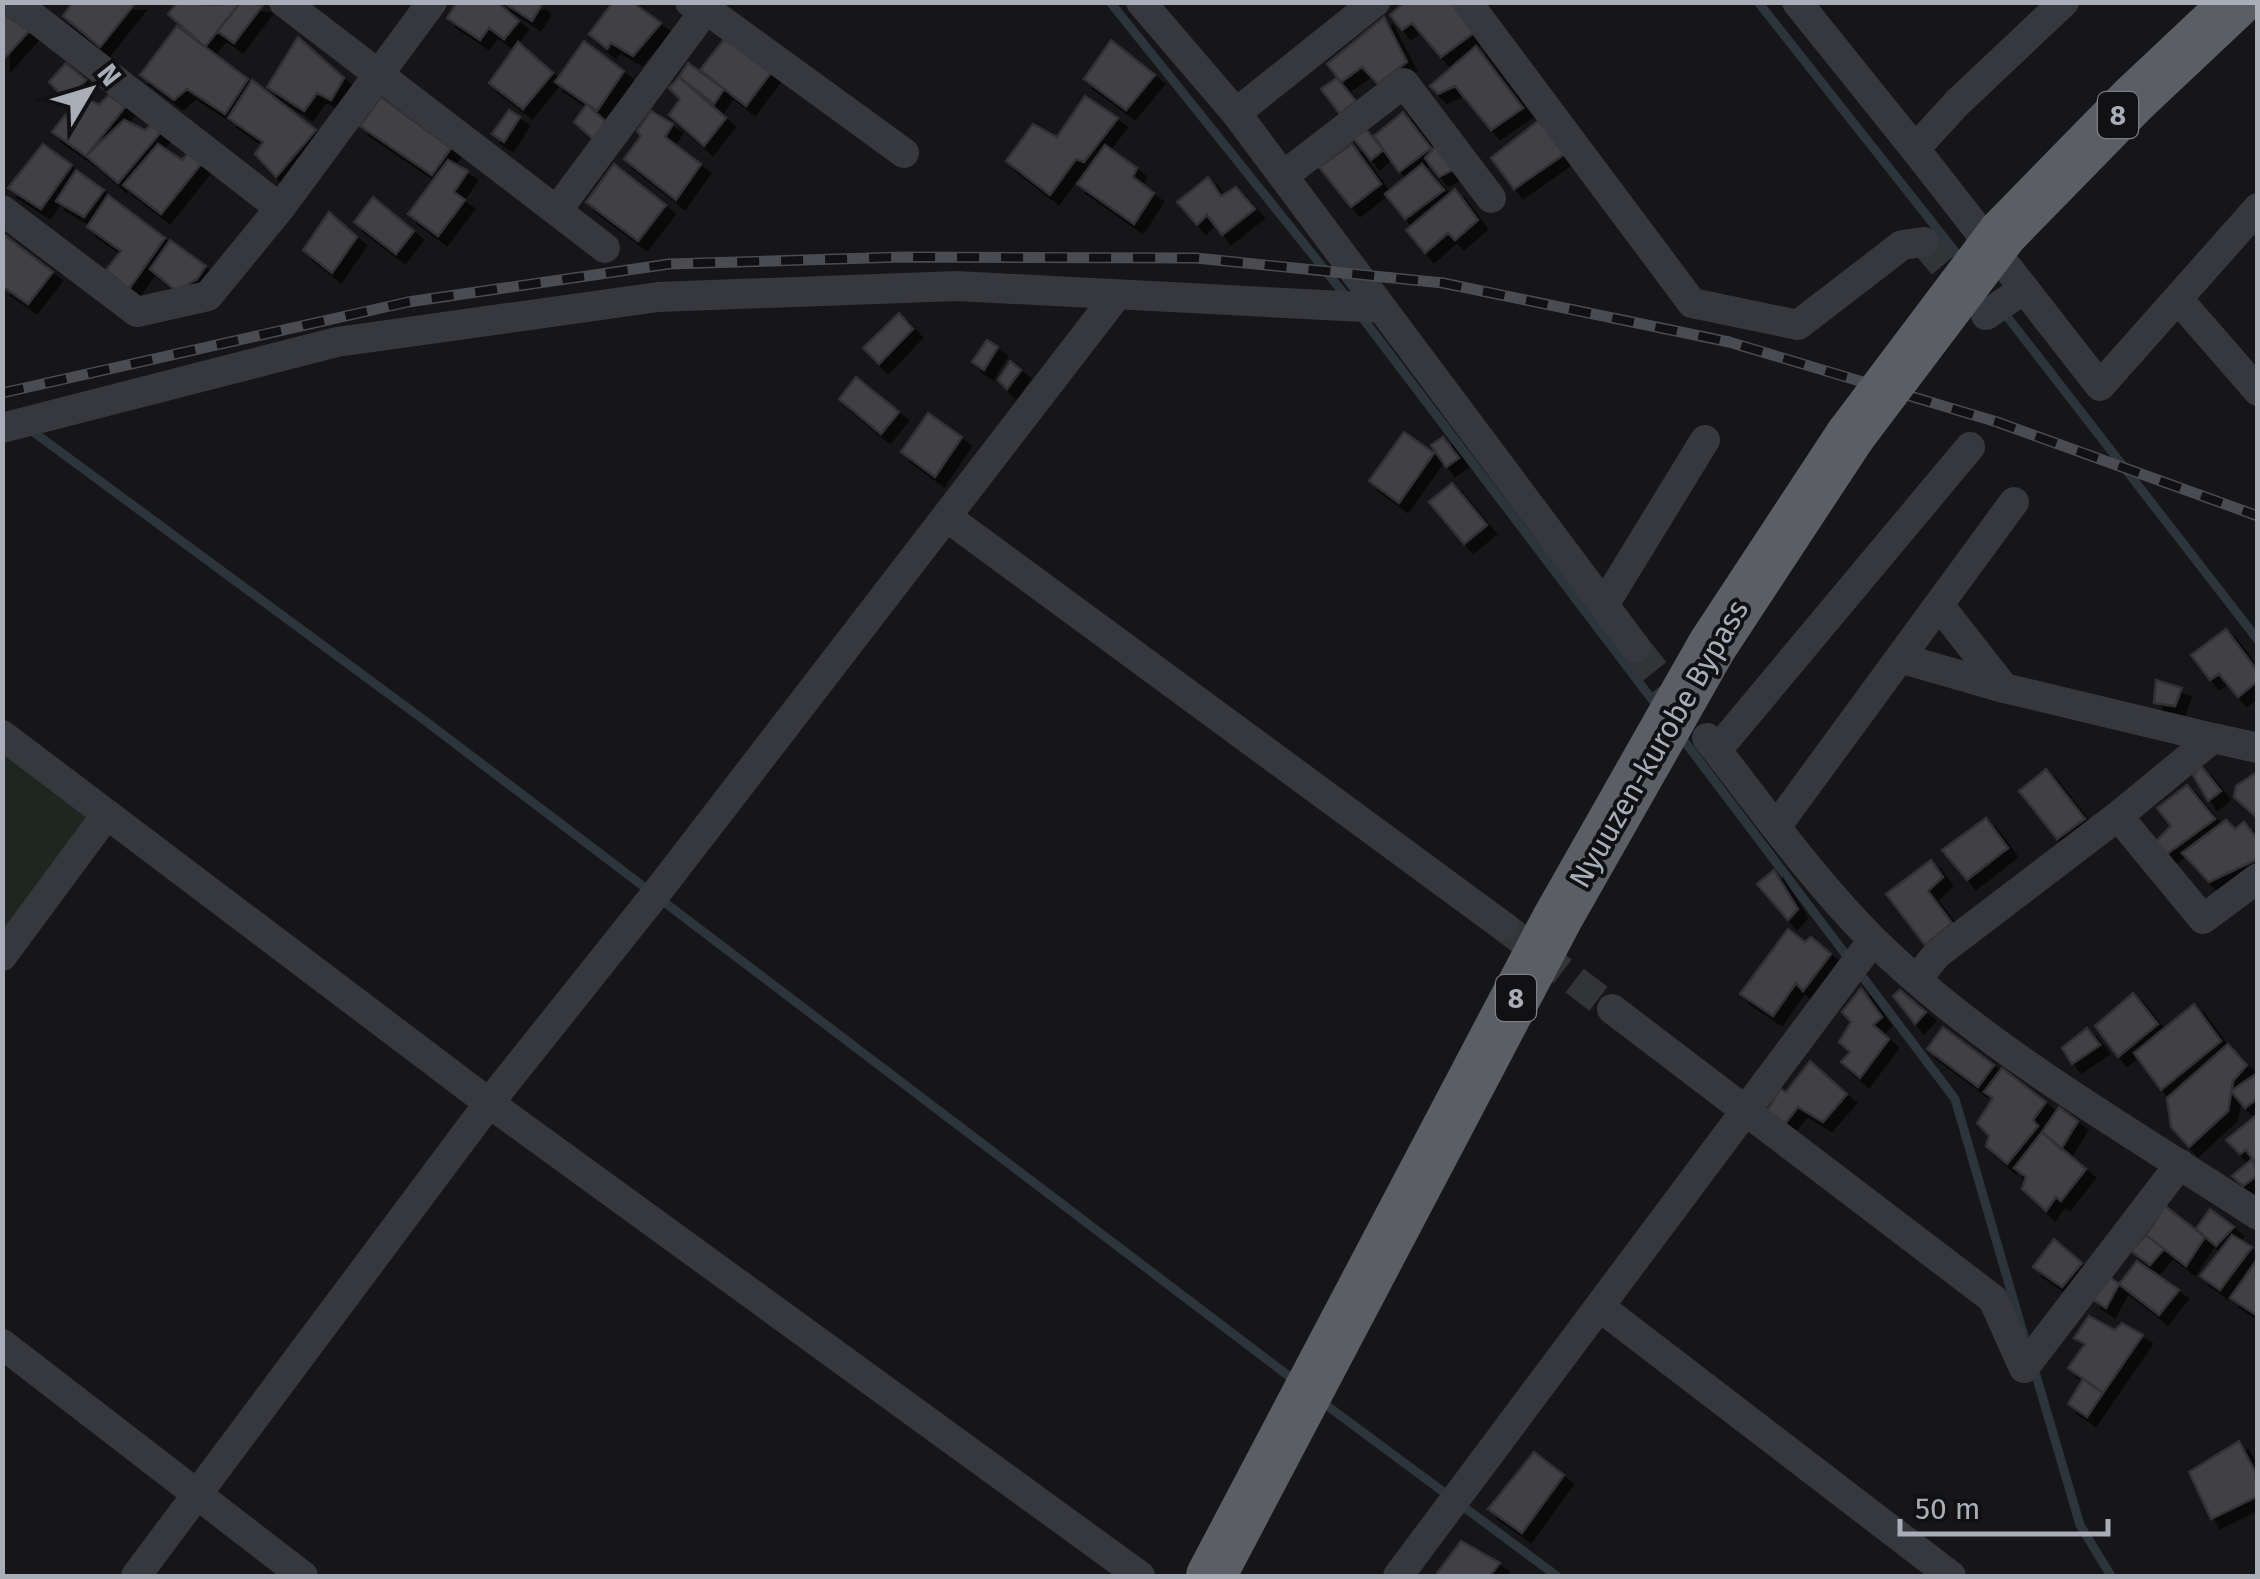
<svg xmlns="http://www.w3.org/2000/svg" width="2260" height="1579" font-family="'Fira Sans',sans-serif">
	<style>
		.green { fill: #1e261f }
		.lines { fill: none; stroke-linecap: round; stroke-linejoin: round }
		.stream { stroke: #2c353c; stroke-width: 9 }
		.building { fill: #404145; stroke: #303034; stroke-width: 2.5; filter: url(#shadow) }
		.minor-tunnel { stroke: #333438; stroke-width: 30; stroke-dasharray: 30 15; stroke-linecap: butt }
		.minor { stroke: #37383d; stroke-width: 30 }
		.trunk { stroke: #5b5e65; stroke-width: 50 }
		.rail-casing { stroke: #4a4c52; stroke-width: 11 }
		.rail { stroke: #111113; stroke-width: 8; stroke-dasharray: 22; stroke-linecap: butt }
		.trunk-bridge { stroke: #5b5e65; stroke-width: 50 }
		.labels { text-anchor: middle; stroke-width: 8; stroke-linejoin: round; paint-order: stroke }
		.shield { fill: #111113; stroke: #7b7e86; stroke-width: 2.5 }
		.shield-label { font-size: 28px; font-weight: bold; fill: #a8adb8 }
		.street-label { font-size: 30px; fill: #a8adb8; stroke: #111113 }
	</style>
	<defs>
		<filter id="shadow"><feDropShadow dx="9" dy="9" stdDeviation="0" flood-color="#0009"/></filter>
	</defs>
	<rect width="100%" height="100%" fill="#161618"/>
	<path class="green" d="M 2,750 L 90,817 L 2,934 Z"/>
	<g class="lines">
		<path class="stream" d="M 1110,2 L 1349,300
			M 1758,2 L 1961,259
			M 2002,310 L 2258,640
			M 1361,316 L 1657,706
			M 28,428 L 424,720 L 1294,1380
			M 1679,734 L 1955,1099 L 2024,1336
			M 2033,1365 L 2080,1525 L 2111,1576
			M 1322,1402 L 1557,1576"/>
	</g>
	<path class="building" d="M 73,2 L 136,2 L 100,47 L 63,16 Z
		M 178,2 L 215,5 L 241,2 L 205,47 L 168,14 Z
		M 241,2 L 263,5 L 234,43 L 217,31 Z
		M 457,2 L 497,2 L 519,21 L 504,39 L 489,28 L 480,40 L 447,18 Z
		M 503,2 L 537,2 L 541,6 L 532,21 Z
		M 613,2 L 632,2 L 661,23 L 633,56 L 611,43 L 607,49 L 589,34 Z
		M 1405,2 L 1453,2 L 1475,32 L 1441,57 L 1412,23 L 1402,30 L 1390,15 Z
		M 2,12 L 29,31 L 2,61 Z
		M 1384,17 L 1407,62 L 1378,84 L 1362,67 L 1341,82 L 1327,64 Z
		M 177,26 L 248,79 L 225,114 L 187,89 L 174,100 L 140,75 Z
		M 298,37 L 344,78 L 331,100 L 317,93 L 304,111 L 267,87 Z
		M 726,37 L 773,70 L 746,106 L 700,70 Z
		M 1111,40 L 1155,75 L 1126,110 L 1084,79 Z
		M 584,41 L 624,71 L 597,111 L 555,82 Z
		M 518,42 L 553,73 L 523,109 L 489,83 Z
		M 1476,46 L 1523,108 L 1491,130 L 1455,86 L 1438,94 L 1430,86 Z
		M 66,63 L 86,80 L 67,101 L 49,82 Z
		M 688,63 L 724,89 L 714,104 L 679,77 Z
		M 679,77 L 726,118 L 704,146 L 669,115 L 680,99 L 669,88 Z
		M 1337,78 L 1356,101 L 1340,114 L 1321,89 Z
		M 252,80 L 316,130 L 276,177 L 255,154 L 263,142 L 228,118 Z
		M 81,95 L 99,105 L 109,95 L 125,107 L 86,156 L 52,132 Z
		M 1085,96 L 1118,118 L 1084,162 L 1076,159 L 1050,195 L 1006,161 L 1033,124 L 1057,137 Z
		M 381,97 L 451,148 L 432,175 L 360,126 Z
		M 587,104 L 606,122 L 594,140 L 574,122 Z
		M 509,110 L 520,117 L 504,142 L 492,134 Z
		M 651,111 L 673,124 L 665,137 L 701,164 L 676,200 L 624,159 L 641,136 L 637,131 Z
		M 1403,112 L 1431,148 L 1399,172 L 1374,136 Z
		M 124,120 L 145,130 L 152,124 L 161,132 L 118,183 L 86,156 Z
		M 1538,121 L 1566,153 L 1514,189 L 1491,158 Z
		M 1366,129 L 1383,150 L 1371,160 L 1354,139 Z
		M 43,144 L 72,165 L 41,209 L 8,188 Z
		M 158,144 L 182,160 L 189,152 L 202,163 L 161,214 L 123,185 Z
		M 1352,144 L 1381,184 L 1351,207 L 1319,167 Z
		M 1105,145 L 1137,168 L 1133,177 L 1154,193 L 1134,224 L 1077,184 Z
		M 1436,146 L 1454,169 L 1439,177 L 1425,158 Z
		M 448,160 L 468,171 L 454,192 L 465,200 L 438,236 L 408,214 Z
		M 614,164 L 666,205 L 638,241 L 586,202 Z
		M 1422,164 L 1444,190 L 1405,219 L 1385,194 Z
		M 76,170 L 104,190 L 84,217 L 56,201 Z
		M 1208,177 L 1221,196 L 1236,187 L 1255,209 L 1222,235 L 1207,215 L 1197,225 L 1177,202 Z
		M 1455,189 L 1478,220 L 1455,240 L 1448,233 L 1425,253 L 1406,230 Z
		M 108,195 L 165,238 L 129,289 L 106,270 L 121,251 L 87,227 Z
		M 373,197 L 414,231 L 396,254 L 354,222 Z
		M 329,212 L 357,237 L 332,273 L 303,250 Z
		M 2,233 L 53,272 L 28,304 L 2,286 Z
		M 170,240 L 206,266 L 197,279 L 176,291 L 150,269 Z
		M 899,313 L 913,329 L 879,364 L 863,348 Z
		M 987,340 L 998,347 L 984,370 L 972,362 Z
		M 1010,361 L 1021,370 L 1007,389 L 998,380 Z
		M 856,377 L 899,412 L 881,434 L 839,399 Z
		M 928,413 L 962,437 L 935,477 L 901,452 Z
		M 1404,432 L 1434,453 L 1399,503 L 1369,481 Z
		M 1443,437 L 1459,458 L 1446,467 L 1431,445 Z
		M 1452,483 L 1487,525 L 1464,544 L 1429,502 Z
		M 2226,629 L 2258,672 L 2258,681 L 2238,697 L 2219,674 L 2210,680 L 2191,655 Z
		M 2156,680 L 2182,688 L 2175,706 L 2154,703 Z
		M 2201,766 L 2221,791 L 2208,801 L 2193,775 Z
		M 2046,769 L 2085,819 L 2057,839 L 2019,791 Z
		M 2254,774 L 2258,775 L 2258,819 L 2234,797 L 2236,786 Z
		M 2187,785 L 2215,819 L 2164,856 L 2153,844 L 2171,826 L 2157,808 Z
		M 1986,818 L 2008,848 L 1967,880 L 1942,850 Z
		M 2226,820 L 2235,829 L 2244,822 L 2258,840 L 2258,859 L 2209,882 L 2182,853 Z
		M 1931,860 L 1943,877 L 1928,891 L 1952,923 L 1925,945 L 1886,894 Z
		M 1774,870 L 1798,909 L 1788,920 L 1757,884 Z
		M 1788,929 L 1805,942 L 1811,937 L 1831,954 L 1803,991 L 1796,983 L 1773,1016 L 1740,994 Z
		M 1861,988 L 1882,1017 L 1873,1025 L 1889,1039 L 1860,1078 L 1841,1062 L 1850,1052 L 1839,1042 L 1851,1022 L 1842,1012 Z
		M 1900,990 L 1926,1012 L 1915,1024 L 1893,996 Z
		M 2133,993 L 2158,1024 L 2118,1057 L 2095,1026 Z
		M 2194,1004 L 2221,1041 L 2161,1090 L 2134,1053 Z
		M 1943,1027 L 1994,1065 L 1978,1087 L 1927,1049 Z
		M 2087,1028 L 2100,1045 L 2072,1064 L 2062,1048 Z
		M 2228,1044 L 2247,1065 L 2233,1081 L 2228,1111 L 2189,1147 L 2171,1127 L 2167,1098 Z
		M 1810,1061 L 1847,1094 L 1823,1122 L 1798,1107 L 1784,1125 L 1766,1112 L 1780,1089 L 1786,1092 Z
		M 2002,1068 L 2046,1102 L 2033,1120 L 2038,1126 L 2007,1164 L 1986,1146 L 1989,1136 L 1977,1123 L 1993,1098 L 1984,1092 Z
		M 2256,1074 L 2258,1098 L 2245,1108 L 2231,1091 Z
		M 2059,1107 L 2078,1121 L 2061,1149 L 2042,1132 Z
		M 2258,1114 L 2258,1167 L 2246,1150 L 2240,1154 L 2226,1140 Z
		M 2042,1132 L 2086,1169 L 2061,1201 L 2056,1197 L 2046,1211 L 2022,1189 L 2026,1177 L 2014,1168 Z
		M 2252,1159 L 2258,1175 L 2243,1186 L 2232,1176 Z
		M 2165,1206 L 2205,1237 L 2186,1266 L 2146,1235 Z
		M 2210,1209 L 2234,1227 L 2216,1246 L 2196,1229 Z
		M 2146,1235 L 2164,1249 L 2150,1265 L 2131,1251 Z
		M 2232,1235 L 2252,1247 L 2220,1290 L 2200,1276 Z
		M 2054,1239 L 2082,1263 L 2062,1287 L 2033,1267 Z
		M 2258,1258 L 2258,1316 L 2230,1298 Z
		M 2137,1261 L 2179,1290 L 2159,1315 L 2119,1284 Z
		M 2107,1275 L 2119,1284 L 2106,1308 L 2092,1299 Z
		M 2089,1316 L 2115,1330 L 2122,1323 L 2143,1335 L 2103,1393 L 2068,1368 L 2085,1344 L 2074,1338 Z
		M 2083,1379 L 2103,1393 L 2087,1417 L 2068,1404 Z
		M 2239,1441 L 2258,1477 L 2258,1496 L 2211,1519 L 2189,1472 Z
		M 1534,1452 L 1564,1475 L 1522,1533 L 1488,1509 Z
		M 1461,1541 L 1500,1563 L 1490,1576 L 1435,1576 Z"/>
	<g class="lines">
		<path class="minor-tunnel" d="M 1924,242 L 1971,297
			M 1636,648 L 1687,712
			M 1503,926 L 1612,1009"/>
		<path class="minor" d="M 14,2 L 280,208
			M 284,2 L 605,248
			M 1141,2 L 1236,113 L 1636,648
			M 1467,2 L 1692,303 L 1798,325 L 1902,245 L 1924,242
			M 1797,2 L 1915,149
			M 2064,2 L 1957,103 L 1915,149 L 2100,386 L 2258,208
			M 706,9 L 904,153
			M 1236,113 L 1375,2
			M 1283,176 L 1404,83 L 1491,198
			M 558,209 L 706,9 L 690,2
			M 2,210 L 137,312 L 208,296 L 280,208 L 432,2
			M 2178,299 L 2258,391
			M 1986,315 L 2024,289
			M 2,428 L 337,342 L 658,297 L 957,286 L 1382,308
			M 948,518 L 1503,926
			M 1604,605 L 1705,440
			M 1939,605 L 2004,688 L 2213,738
			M 1900,658 L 2004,688
			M 2,735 L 489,1103 L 1140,1576
			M 1707,738 C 1760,805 1811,878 1872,939 C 1984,1049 2127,1129 2258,1215
			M 1717,750 L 1970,447
			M 2118,816 L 2213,738 L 2258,748
			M 1776,827 L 2014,502
			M 2,956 L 107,814
			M 1917,979 L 1937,954 L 2118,816 L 2203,919 L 2258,878
			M 1612,1009 L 1993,1299 L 2024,1368 L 2180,1164
			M 1600,1307 L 1951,1576
			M 2,1344 L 303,1576
			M 136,1576 L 489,1103 L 658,891 L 1116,296
			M 1398,1576 L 1873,940"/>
		<path class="trunk" d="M 2003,233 L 2133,100 L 2237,2
			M 1211,1576 L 1557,919 L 1712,646 L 1850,436"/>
		<defs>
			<path id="rail" d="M 2,393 L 408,302 L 669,264 L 903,257 L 1196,258 L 1443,283 L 1729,342 L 1997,422 L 2258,516"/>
		</defs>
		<use href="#rail" class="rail-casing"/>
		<use href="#rail" class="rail"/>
		<path class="trunk-bridge" d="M 1850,436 L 2003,233"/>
	</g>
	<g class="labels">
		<g class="shield">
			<rect x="2098" y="92" width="40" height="46" rx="8"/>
			<rect x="1496" y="975" width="40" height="46" rx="8"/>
		</g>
		<g class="shield-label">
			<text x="2118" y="125">8</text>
			<text x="1516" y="1008">8</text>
		</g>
		<g class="street-label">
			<text transform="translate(1659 744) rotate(-60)" y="10">Nyuuzen-kurobe Bypass</text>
		</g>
	</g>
	<rect width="2260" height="1579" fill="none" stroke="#a8adb8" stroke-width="10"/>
	<g transform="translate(90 90) rotate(52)" stroke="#111113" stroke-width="8" paint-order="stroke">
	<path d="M0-8L18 38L0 25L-18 38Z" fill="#a8adb8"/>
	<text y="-15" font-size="28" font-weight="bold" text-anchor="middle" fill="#a8adb8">N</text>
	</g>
	<path d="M1900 1519v15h208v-15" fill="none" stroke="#a8adb8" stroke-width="5"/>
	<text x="1915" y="1519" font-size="30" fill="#a8adb8" stroke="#111113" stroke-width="8" paint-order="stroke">50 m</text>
</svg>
